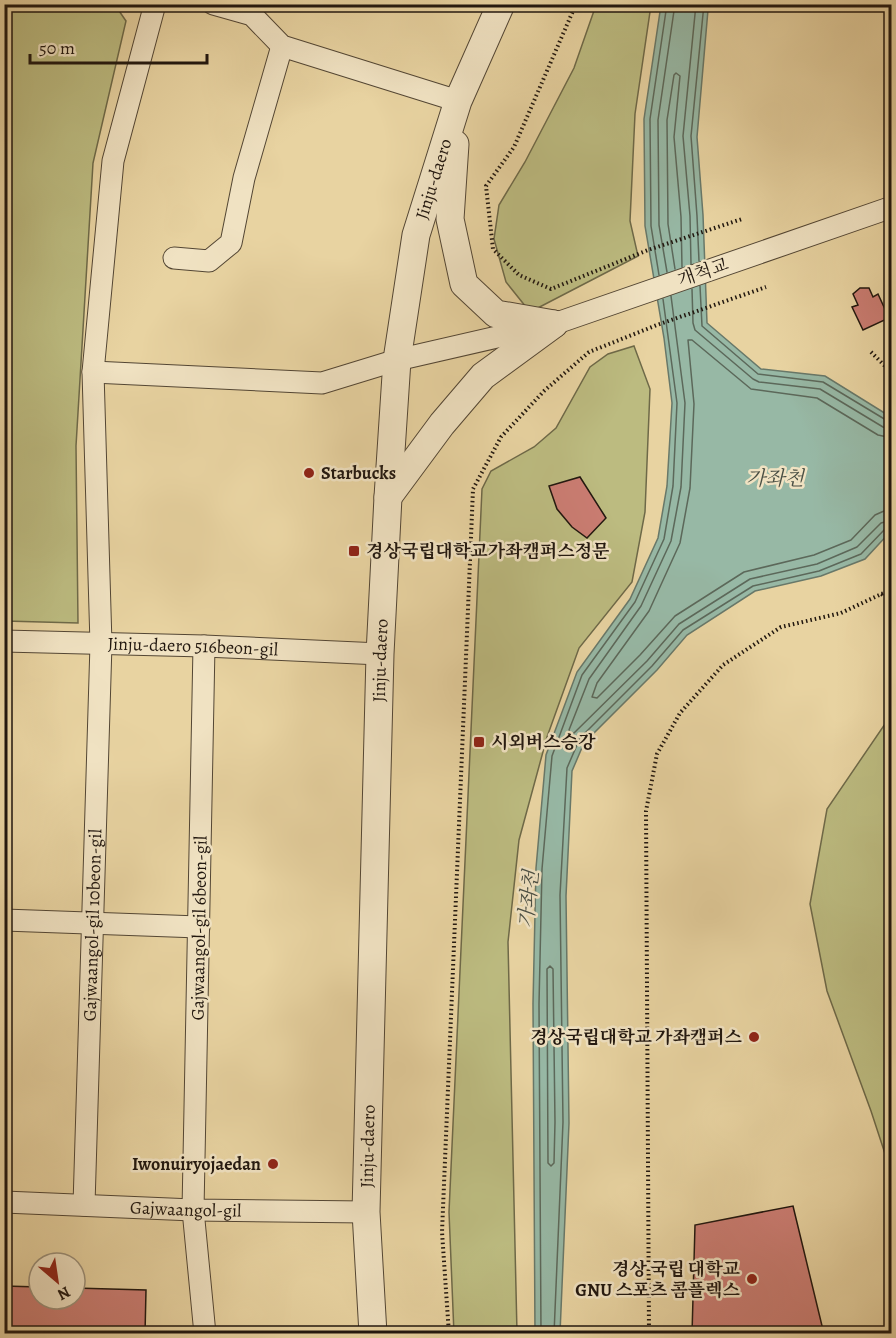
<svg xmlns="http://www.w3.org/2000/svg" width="896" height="1338" font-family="Alegreya,'Noto Serif KR',serif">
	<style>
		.green { fill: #bcbb80; stroke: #6e6948; stroke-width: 1.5 }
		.water { fill: #97b8a5; stroke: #687869; stroke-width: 1.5 }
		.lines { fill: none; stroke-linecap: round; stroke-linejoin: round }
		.shore { stroke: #5c685a; stroke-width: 1.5 }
		.building { fill: #cb7d73; stroke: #21170f; stroke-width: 1.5 }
		.minor-casing { stroke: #534634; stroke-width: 23 }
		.tertiary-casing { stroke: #534634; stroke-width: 29 }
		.path { stroke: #21170f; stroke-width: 4; stroke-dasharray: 1.5 3; stroke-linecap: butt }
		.minor { stroke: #f0e2c2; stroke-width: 21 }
		.tertiary { stroke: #f0e2c2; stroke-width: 27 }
		.poi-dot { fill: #8f2418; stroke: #f0e2c2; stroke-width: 2 }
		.labels { text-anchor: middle; stroke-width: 5; stroke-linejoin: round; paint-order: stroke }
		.street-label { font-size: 18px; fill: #21170f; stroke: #f0e2c2 }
		.poi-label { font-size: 18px; font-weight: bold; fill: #21170f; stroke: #f0e2c2; text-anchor: start }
		.water-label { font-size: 20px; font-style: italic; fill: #4a4f44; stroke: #f0e2c2 }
	</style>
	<rect width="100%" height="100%" fill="#e8d3a1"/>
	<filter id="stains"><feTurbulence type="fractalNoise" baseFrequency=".00333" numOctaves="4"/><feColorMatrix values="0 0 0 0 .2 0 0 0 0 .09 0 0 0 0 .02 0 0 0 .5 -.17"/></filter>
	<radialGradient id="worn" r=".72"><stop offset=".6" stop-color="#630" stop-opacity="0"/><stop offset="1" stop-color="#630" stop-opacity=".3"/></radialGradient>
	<path class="green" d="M 5,4 L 115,5 L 126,21 L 93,163 L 76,446 L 78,623 L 5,621 Z
		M 596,5 L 651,5 L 635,114 L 630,221 L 638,256 L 530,312 L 506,282 L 494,239 L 499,205 L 525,162 L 574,68 Z
		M 634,346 L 650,389 L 645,512 L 632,582 L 579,648 L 547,737 L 519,840 L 508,942 L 517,1333 L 454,1334 L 449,1212 L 482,489 L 491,471 L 534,447 L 556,428 L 590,367 L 608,354 Z
		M 891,718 L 891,1172 L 871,1111 L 827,991 L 810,904 L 827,809 L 887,721 Z"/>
	<path class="water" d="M 661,5 L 710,5 L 708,10 L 697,137 L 703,215 L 707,323 L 761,369 L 825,376 L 891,417 L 891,531 L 865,559 L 821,576 L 755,591 L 687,635 L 657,670 L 584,743 L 572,771 L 566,896 L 569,1123 L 560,1333 L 535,1334 L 533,1004 L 536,868 L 546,755 L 577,672 L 630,599 L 658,538 L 667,486 L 672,403 L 664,338 L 645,226 L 644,119 Z"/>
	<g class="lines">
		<path class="shore" d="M 699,261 L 697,216 L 691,136 L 704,4
			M 691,264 L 690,216 L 683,136 L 696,4
			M 675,269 L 668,224 L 667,120 L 674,75 L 676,73 L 680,76 L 674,137 L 681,217 L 682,267
			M 667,272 L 659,225 L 658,120 L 675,4
			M 659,275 L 651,226 L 650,119 L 667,4
			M 700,286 L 702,326 L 758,374 L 823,382 L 886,420 L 892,421
			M 692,289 L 693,323 L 695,330 L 753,379 L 759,382 L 820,389 L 883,427 L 892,429
			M 671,296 L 685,403 L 681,487 L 671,541 L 641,606 L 589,679 L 569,730 L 570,733 L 574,733 L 647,661 L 679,624 L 750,579 L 817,564 L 857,547 L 881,523 L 892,520
			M 892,438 L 878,435 L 817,398 L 751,389 L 692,340 L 688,340 L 694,404 L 690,488 L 680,543 L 649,611 L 597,683 L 592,697 L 597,698 L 640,655 L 675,616 L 744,572 L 814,555 L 851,540 L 875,515 L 884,511 L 892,511
			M 550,966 L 553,969 L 555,1122 L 554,1163 L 551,1166 L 548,1163 L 547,969 Z
			M 541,1334 L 539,1004 L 542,869 L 552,756 L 582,675 L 635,602 L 664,539 L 673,486 L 677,403 L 663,299
			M 554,1334 L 563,1122 L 560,895 L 567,768 L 580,738 L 652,666 L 683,630 L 753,586 L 819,571 L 861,554 L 885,529 L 892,527"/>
	</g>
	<path class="building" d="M 860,288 L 869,288 L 873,297 L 878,294 L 889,318 L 863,330 L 852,307 L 858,305 L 853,294 Z
		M 580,477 L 606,518 L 587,538 L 572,527 L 557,509 L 549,486 Z
		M 793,1206 L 824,1334 L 692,1334 L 695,1225 Z
		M 4,1286 L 39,1287 L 39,1299 L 75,1299 L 75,1288 L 146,1290 L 145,1334 L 4,1330 Z"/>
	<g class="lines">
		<defs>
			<g id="minor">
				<path d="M 213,4 L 252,15 L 282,46 L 458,101"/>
				<path d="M 174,258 L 209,261 L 231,243 L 244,178 L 282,46"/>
				<path d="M 93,372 L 322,383 L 397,360 L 554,324 L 892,207"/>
				<path id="s1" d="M 4,641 L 204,646 L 380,654"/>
				<path d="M 204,646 L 193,1210 L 205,1334"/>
				<path d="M 4,920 L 199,927"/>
				<path id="s2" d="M 4,1202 L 193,1210 L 366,1212"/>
				<path id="s3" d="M 84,1205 L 101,644 L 93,372 L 113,161 L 155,4"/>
			</g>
			<g id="tertiary">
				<path d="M 455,144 L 450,219 L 464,284 L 496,314 L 554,324"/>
				<path d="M 388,497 L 442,424 L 483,376 L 554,324"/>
				<path id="s4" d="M 373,1334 L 366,1212 L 380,654 L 388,497 L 397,360 L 416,235 L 458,101 L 501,4"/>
			</g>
		</defs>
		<use href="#minor" class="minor-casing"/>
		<use href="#tertiary" class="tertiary-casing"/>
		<path class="path" d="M 576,4 L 514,147 L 486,186 L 493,249 L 519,275 L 551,289 L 648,250 L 742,219
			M 871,352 L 892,373
			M 881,594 L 892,598
			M 449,1334 L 442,1232 L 473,489 L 501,437 L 544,391 L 589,352 L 657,325 L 766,287
			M 649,1334 L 646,811 L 657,754 L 680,713 L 723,665 L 781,627 L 841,613 L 892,589"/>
		<use href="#minor" class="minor"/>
		<use href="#tertiary" class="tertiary"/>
	</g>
	<g class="poi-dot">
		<circle cx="309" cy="473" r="6"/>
		<rect x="348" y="545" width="12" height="12" rx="3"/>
		<rect x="473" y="736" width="12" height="12" rx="3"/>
		<circle cx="754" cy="1037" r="6"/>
		<circle cx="273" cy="1164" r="6"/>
		<circle cx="752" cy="1279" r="6"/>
	</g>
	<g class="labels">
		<g class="street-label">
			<text dy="6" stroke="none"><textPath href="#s4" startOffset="1160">Jinju-daero</textPath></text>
			<text transform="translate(703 272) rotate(-19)" y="6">개척교</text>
			<text dy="6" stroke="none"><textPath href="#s1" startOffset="189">Jinju-daero 516beon-gil</textPath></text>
			<text dy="6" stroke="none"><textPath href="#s4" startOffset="674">Jinju-daero</textPath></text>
			<text dy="6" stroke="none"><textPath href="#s3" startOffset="280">Gajwaangol-gil 10beon-gil</textPath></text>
			<text transform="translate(199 928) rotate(-89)" y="6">Gajwaangol-gil 6beon-gil</text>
			<text dy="6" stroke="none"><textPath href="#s4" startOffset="188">Jinju-daero</textPath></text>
			<text dy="6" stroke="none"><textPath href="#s2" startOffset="182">Gajwaangol-gil</textPath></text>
		</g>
		<g class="poi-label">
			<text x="321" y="479">Starbucks</text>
			<text x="366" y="557">경상국립대학교가좌캠퍼스정문</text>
			<text x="491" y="748">시외버스승강</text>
			<text x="742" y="1043" text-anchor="end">경상국립대학교 가좌캠퍼스</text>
			<text x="261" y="1170" text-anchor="end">Iwonuiryojaedan</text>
			<text x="740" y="1275" text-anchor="end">경상 국립 대학교<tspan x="740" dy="21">GNU 스포츠 콤플렉스</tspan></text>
		</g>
		<g class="water-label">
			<text x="775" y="485">가좌천</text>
			<text transform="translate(528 899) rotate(-84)" y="7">가좌천</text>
		</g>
	</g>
	<rect width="896" height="1338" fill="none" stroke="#e8d3a1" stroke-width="24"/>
	<rect x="6" y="6" width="884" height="1326" fill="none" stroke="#21170f" stroke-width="3"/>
	<rect x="12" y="12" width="872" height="1314" fill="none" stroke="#21170f" stroke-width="1.5"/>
	<g transform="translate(57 1281) rotate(151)"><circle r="28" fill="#f0e2c2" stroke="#9d917a" stroke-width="1.5"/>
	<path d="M0-4.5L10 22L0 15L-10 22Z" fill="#8f2418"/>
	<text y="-9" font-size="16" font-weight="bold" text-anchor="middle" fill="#21170f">N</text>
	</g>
	<path d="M30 54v9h177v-9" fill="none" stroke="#21170f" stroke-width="3"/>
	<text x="39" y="54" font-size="18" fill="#21170f" stroke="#f0e2c2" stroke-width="4.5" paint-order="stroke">50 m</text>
	<rect width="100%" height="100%" filter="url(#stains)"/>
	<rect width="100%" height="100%" fill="url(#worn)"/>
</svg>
